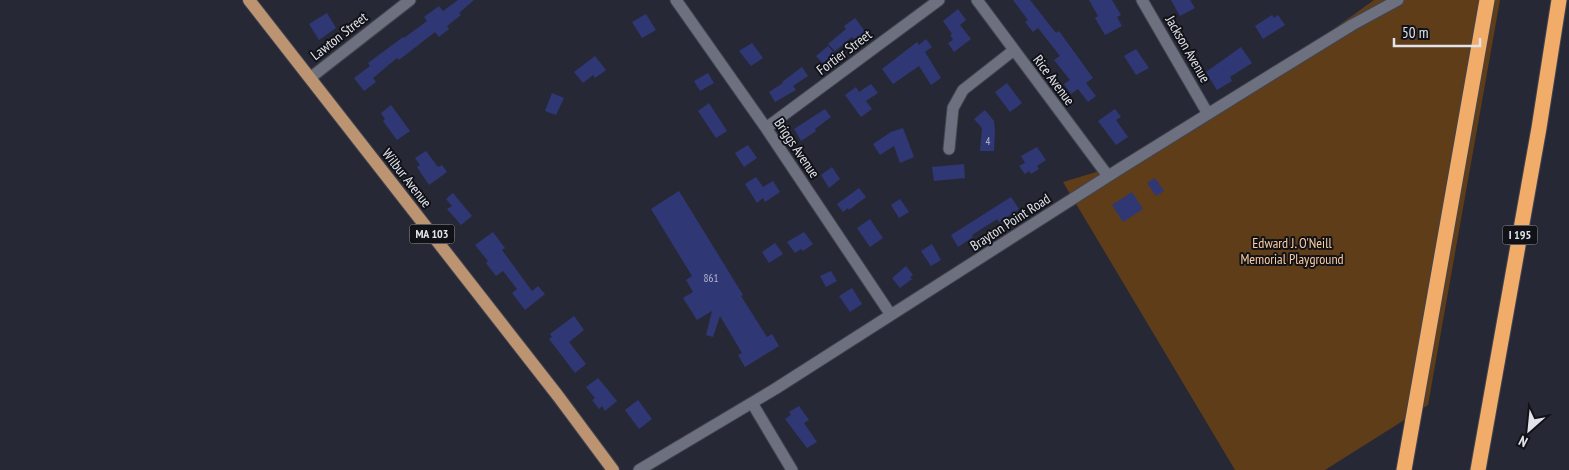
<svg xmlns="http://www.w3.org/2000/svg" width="1569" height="470" font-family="'PT Sans Narrow',sans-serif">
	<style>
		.green { fill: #5f3d19 }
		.building { fill: #303775 }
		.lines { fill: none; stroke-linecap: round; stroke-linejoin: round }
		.minor-casing { stroke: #42444f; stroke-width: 13 }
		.major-casing { stroke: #42444f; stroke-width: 14 }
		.highway-casing { stroke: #42444f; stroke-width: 17 }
		.minor { stroke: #6d707f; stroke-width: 11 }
		.major { stroke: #bc9472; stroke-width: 12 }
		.highway { stroke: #f1ac6a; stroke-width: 15 }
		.labels { text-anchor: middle; stroke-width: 4; stroke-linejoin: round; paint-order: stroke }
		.number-label { font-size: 11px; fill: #b6b9ce }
		.shield { fill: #111218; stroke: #a3a5ac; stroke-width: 1 }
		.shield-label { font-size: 12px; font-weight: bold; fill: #e2e4ec }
		.street-label { font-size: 14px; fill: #e2e4ec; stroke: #111218 }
		.park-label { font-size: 14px; fill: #fccb9e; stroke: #111218 }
	</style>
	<rect width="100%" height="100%" fill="#262935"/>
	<path class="green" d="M 1374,0 L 1500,0 L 1428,405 L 1325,470 L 1235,470 L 1063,182 L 1143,158 L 1232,102 Z"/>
	<path class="building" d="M 458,0 L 474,0 L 459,13 L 461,15 L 447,26 L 449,29 L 439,37 L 435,32 L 399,60 L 397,58 L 373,78 L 376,82 L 364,91 L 354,78 L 370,66 L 368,63 L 403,37 L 404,38 L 427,21 L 424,17 L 439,6 L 443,11 Z
		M 1013,0 L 1030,0 L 1056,33 L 1059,31 L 1093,78 L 1086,83 L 1096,96 L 1088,102 L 1078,89 L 1071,94 L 1064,84 L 1070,80 L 1054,60 L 1060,56 L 1038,28 L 1033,32 L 1025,22 L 1028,20 Z
		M 1089,0 L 1112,0 L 1121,15 L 1117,17 L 1122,26 L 1105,35 L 1095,18 L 1098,16 Z
		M 1171,0 L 1190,0 L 1195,8 L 1180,16 Z
		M 958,9 L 966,20 L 960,25 L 971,39 L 954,52 L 948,43 L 953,40 L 950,35 L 952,34 L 943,21 Z
		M 327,13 L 336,28 L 319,40 L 309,24 Z
		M 646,14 L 656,30 L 642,38 L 632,22 Z
		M 1272,15 L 1274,18 L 1278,15 L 1285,25 L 1263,39 L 1255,26 Z
		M 855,18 L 866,33 L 855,41 L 852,37 L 835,51 L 828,44 L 846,29 L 844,26 Z
		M 926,39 L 932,47 L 925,52 L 941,78 L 931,85 L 919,66 L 893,84 L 882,69 L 917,42 L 919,45 Z
		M 752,43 L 763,58 L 751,66 L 739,51 Z
		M 828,46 L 837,56 L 825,66 L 816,56 Z
		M 1241,47 L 1252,63 L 1230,77 L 1232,81 L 1217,90 L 1206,72 Z
		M 1136,49 L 1149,68 L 1136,75 L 1124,56 Z
		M 595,56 L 606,70 L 595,78 L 593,75 L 583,83 L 574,72 Z
		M 802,67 L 808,76 L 793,86 L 796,90 L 775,102 L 769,92 L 783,83 L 782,82 Z
		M 708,73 L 714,83 L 700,91 L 694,81 Z
		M 1007,83 L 1022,103 L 1010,112 L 995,92 Z
		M 871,84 L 878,93 L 866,101 L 872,109 L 861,117 L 845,95 L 856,87 L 859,92 Z
		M 552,93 L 564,98 L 556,115 L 545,111 Z
		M 709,103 L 727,131 L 716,138 L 698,111 Z
		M 391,105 L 410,131 L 397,140 L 383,121 L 385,119 L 381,113 Z
		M 825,109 L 831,117 L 815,129 L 816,131 L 801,141 L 794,129 Z
		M 1115,109 L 1121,117 L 1116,120 L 1128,137 L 1116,145 L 1098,121 Z
		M 985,110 L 994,121 L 995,131 L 994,151 L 980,151 L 982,128 L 974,119 Z
		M 903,128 L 914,157 L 900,163 L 894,146 L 880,155 L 873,144 L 891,132 Z
		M 748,145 L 757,158 L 744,167 L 735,153 Z
		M 1037,147 L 1046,160 L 1037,166 L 1039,169 L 1031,174 L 1029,171 L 1025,174 L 1019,166 L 1025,163 L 1021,156 Z
		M 426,151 L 438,167 L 442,165 L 447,172 L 429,185 L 417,167 L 420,165 L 415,158 Z
		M 964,164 L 965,178 L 934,181 L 932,167 Z
		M 832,167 L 840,179 L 829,188 L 821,175 Z
		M 756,177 L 763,187 L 773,181 L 780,192 L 765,202 L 763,198 L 757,203 L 745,184 Z
		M 1155,178 L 1164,191 L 1156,196 L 1147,183 Z
		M 859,188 L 866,197 L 849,210 L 848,208 L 843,212 L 837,204 Z
		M 679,191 L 743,295 L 741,296 L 767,337 L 772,334 L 779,346 L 745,367 L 738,355 L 742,353 L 720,316 L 713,337 L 706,335 L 712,311 L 697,320 L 683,298 L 693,292 L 686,280 L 692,276 L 651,209 Z
		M 1132,192 L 1143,209 L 1123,222 L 1112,205 Z
		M 453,193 L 472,216 L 461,225 L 447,209 L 452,206 L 446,199 Z
		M 1011,197 L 1019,209 L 999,222 L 997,219 L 972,235 L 973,237 L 958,247 L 951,235 Z
		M 900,199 L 909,212 L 899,218 L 891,205 Z
		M 870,219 L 883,238 L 870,247 L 857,228 Z
		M 493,232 L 505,248 L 502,250 L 532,291 L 538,286 L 545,294 L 525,310 L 512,293 L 517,289 L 503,271 L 496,276 L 486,263 L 488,261 L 475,245 Z
		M 804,232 L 813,244 L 803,251 L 801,249 L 795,253 L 787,242 Z
		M 775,243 L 783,254 L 769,263 L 762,252 Z
		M 932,244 L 941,260 L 931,266 L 921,251 Z
		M 906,266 L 913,275 L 910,277 L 912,279 L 900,288 L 892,278 Z
		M 831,271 L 837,281 L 826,287 L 820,276 Z
		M 852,288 L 862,304 L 850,312 L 839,296 Z
		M 574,316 L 584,330 L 569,342 L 586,364 L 575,373 L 549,339 L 552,337 L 550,334 Z
		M 598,378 L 617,401 L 605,411 L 602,406 L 599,409 L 592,400 L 595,398 L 586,387 Z
		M 638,400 L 652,419 L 639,429 L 625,410 Z
		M 799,406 L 809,420 L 804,423 L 817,442 L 807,448 L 785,419 L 791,415 L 789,412 Z"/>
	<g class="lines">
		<defs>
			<path id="minor" d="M 676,0 L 766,128 L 891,315
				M 977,0 L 1108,176
				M 1142,0 L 1208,114
				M 310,78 L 410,0
				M 766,128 L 939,0
				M 949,149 L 953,108 L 963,90 L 1014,50
				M 752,403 L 792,470
				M 639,470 L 775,389 L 1121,168 L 1274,73 L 1352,25 L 1398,0"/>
			<path id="major" d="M 249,0 L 558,396 L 613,470"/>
			<path id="highway" d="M 1404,470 L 1487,0
				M 1478,470 L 1539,128 L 1559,0"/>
		</defs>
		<use href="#minor" class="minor-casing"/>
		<use href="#major" class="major-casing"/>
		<use href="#highway" class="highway-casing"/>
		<use href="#minor" class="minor"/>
		<use href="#major" class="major"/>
		<use href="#highway" class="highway"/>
	</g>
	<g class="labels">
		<g class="number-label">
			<text x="988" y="145">4</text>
			<text x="711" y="282">861</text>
		</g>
		<g class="shield">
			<rect x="409.5" y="224.5" width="45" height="19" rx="4"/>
			<rect x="1502.5" y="225.5" width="35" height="19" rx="4"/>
		</g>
		<g class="shield-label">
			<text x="432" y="238">MA 103</text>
			<text x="1520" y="239">I 195</text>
		</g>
		<g class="street-label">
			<text transform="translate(339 36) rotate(-38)" y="5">Lawton Street</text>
			<text transform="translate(1188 49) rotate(60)" y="5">Jackson Avenue</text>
			<text transform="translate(844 52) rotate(-37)" y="5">Fortier Street</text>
			<text transform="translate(1054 80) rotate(53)" y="5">Rice Avenue</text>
			<text transform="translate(797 148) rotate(56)" y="5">Briggs Avenue</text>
			<text transform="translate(407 178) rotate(52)" y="5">Wilbur Avenue</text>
			<text transform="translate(1010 222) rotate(-33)" y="5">Brayton Point Road</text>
		</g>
		<g class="park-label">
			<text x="1292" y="248">Edward J. O'Neill<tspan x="1292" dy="16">Memorial Playground</tspan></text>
		</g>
	</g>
	<g transform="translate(1529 430) rotate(207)" stroke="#111218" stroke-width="4" paint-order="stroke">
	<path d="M0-4L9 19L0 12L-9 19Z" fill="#e2e4ec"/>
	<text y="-8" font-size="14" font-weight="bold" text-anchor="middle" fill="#e2e4ec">N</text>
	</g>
	<path d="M1394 38v8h86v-8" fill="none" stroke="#e2e4ec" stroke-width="2.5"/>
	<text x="1402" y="38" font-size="15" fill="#e2e4ec" stroke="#111218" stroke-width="4" paint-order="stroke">50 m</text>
</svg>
